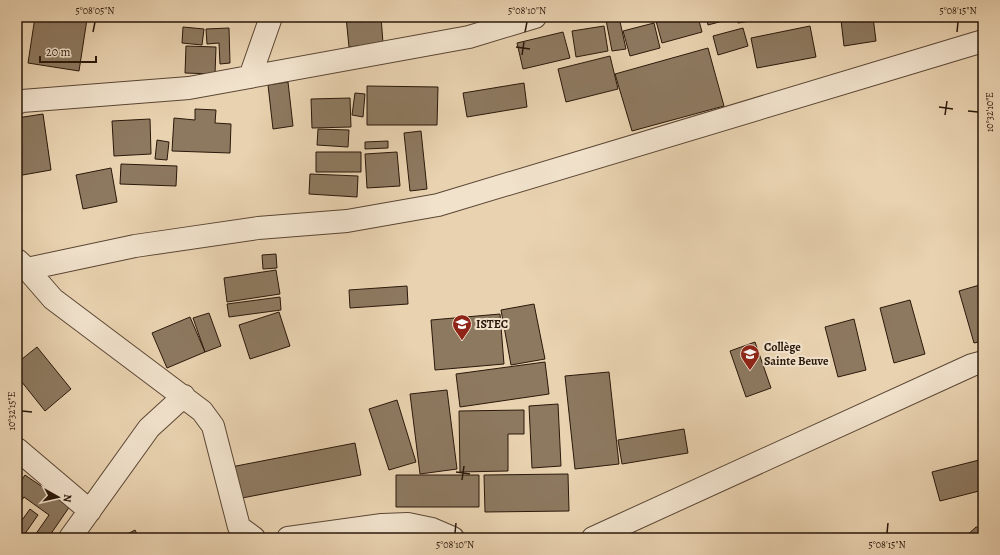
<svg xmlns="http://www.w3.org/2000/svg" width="1000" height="555" font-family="Alegreya,serif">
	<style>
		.building { fill: #8d7960; stroke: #2a180a }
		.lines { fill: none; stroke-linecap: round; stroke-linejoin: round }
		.street-casing { stroke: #5a4634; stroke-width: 24 }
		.street { stroke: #f1e2cc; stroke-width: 22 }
		.ticks { fill: none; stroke: #2a180a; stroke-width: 1.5 }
		.labels { text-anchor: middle; stroke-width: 4; stroke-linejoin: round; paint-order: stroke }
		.poi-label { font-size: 12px; font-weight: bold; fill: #2a180a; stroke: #f1e2cc; text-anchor: start }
		.neatline { fill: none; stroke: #2a180a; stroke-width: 1.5 }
		.ticks-label { font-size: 10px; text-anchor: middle; fill: #2a180a }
	</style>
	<rect width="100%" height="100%" fill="#e9d2b0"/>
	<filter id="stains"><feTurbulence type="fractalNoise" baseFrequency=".005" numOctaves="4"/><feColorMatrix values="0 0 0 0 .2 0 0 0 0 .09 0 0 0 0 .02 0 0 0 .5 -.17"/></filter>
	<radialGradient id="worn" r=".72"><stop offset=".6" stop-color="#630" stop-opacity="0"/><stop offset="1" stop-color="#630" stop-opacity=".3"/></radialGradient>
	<path class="building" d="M 35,17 L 74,17 L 87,19 L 79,71 L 28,63 Z
		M 346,17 L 381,17 L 383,43 L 349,47 Z
		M 619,17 L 626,49 L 612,51 L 606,20 Z
		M 669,17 L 698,17 L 702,32 L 662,43 L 656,21 Z
		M 706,17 L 733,17 L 734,18 L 708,25 Z
		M 737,17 L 762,17 L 762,19 L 738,23 Z
		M 861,17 L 873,17 L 876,41 L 844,46 L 841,20 Z
		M 654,23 L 660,48 L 630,56 L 623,31 Z
		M 604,26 L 608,51 L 576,57 L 572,31 Z
		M 810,26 L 816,57 L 757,68 L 751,38 Z
		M 183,27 L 204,29 L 202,45 L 182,43 Z
		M 229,28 L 230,63 L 220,64 L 219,43 L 207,44 L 206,29 Z
		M 743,28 L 748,46 L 718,55 L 713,36 Z
		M 563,32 L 570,58 L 523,69 L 517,43 Z
		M 186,46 L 216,47 L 215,74 L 185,73 Z
		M 708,48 L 724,106 L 632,131 L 615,74 Z
		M 610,56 L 618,89 L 566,102 L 558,69 Z
		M 288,82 L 293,126 L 273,129 L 268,85 Z
		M 524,83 L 527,107 L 467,117 L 463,93 Z
		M 367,86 L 438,87 L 437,125 L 367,125 Z
		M 355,93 L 365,94 L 363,117 L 352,115 Z
		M 350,98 L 351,127 L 312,128 L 311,99 Z
		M 195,109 L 216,110 L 215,123 L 231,124 L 230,153 L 172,151 L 174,118 L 195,120 Z
		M 43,114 L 51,170 L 17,176 L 17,118 Z
		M 150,119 L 151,154 L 114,156 L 112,121 Z
		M 318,129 L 349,130 L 348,147 L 317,145 Z
		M 421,131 L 427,189 L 410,191 L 404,133 Z
		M 157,140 L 169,142 L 167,160 L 155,159 Z
		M 388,141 L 388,148 L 365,149 L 365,142 Z
		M 316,152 L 361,152 L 361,172 L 316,172 Z
		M 397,152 L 400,186 L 367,188 L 365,154 Z
		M 121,164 L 177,166 L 176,186 L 120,184 Z
		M 111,168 L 117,202 L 83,209 L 76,175 Z
		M 310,174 L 358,176 L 357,197 L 309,194 Z
		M 276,254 L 277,268 L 263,269 L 262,255 Z
		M 276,270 L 280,294 L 227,302 L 224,278 Z
		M 983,284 L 983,341 L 974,343 L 959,291 Z
		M 407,286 L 408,304 L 350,308 L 349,290 Z
		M 280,297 L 281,310 L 229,317 L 227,304 Z
		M 910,300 L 925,354 L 894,363 L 880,308 Z
		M 534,304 L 545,359 L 511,365 L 501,310 Z
		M 279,312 L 290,346 L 250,359 L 239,325 Z
		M 209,313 L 221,346 L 205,352 L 193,318 Z
		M 500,314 L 504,364 L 435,370 L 431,320 Z
		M 190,317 L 205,352 L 167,368 L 152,333 Z
		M 854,319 L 866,370 L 838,377 L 825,327 Z
		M 755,342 L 771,388 L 746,397 L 730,351 Z
		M 37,347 L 71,389 L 45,411 L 17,376 L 17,363 Z
		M 545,362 L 549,394 L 460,407 L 456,374 Z
		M 609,372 L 619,464 L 575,469 L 565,376 Z
		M 447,390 L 457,469 L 420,474 L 410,394 Z
		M 397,400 L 416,462 L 389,470 L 369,409 Z
		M 558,404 L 561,466 L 532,468 L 529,406 Z
		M 524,410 L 524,434 L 508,434 L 508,471 L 460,472 L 459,411 Z
		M 684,429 L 688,453 L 622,464 L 618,440 Z
		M 355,443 L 361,475 L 237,499 L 231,467 Z
		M 983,459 L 983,490 L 940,501 L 932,472 Z
		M 568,474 L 569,511 L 485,512 L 484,475 Z
		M 25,475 L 70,506 L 48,538 L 33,538 L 49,515 L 24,497 L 17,507 L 17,487 Z
		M 396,475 L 479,475 L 479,507 L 396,507 Z
		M 30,509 L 38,515 L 22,538 L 17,538 L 17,527 Z
		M 976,527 L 983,527 L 983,538 L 964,538 Z
		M 135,530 L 139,538 L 120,538 Z"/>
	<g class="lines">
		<defs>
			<path id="street" d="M 250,77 L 271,17
				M 17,103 L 22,101 L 189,88 L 469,37 L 535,17
				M 17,260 L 27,269 L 53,299 L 202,411 L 213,426 L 239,527 L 254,538
				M 27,269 L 135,246 L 258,228 L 347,221 L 438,205 L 983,41
				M 17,449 L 90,511
				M 70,538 L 149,428 L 184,396
				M 288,538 L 382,525 L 408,524 L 432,529 L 453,538
				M 593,538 L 972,365 L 983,362"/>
		</defs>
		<use href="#street" class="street-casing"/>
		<use href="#street" class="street"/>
	</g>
	<path class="ticks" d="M 93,32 L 95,22M 525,32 L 527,22M 957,32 L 958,22M 516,47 L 530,49M 522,55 L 524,42M 939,107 L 953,109M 968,111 L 978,112M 945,115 L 947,101M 22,411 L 32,412M 456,472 L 470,474M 462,480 L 464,466M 455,533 L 456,523M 887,533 L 888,523"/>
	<defs>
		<symbol id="school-pin" viewBox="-11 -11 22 30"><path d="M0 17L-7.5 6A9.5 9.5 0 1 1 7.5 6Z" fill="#8f2418" stroke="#f1e2cc"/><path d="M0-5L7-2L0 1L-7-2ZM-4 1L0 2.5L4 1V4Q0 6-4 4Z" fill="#fff"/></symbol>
	</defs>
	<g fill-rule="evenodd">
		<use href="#school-pin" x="451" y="313" width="22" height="30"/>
		<use href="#school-pin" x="739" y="343" width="22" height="30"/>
	</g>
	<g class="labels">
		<g class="poi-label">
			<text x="476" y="328">ISTEC</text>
			<text x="764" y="351">Collège<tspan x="764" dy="14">Sainte Beuve</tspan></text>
		</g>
	</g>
	<rect width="1000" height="555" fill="none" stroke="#e9d2b0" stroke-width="44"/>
	<g transform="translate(58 497) rotate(98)" stroke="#f1e2cc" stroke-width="3" paint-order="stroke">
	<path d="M0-3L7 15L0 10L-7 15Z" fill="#2a180a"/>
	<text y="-6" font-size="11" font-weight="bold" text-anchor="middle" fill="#2a180a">N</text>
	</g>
	<path d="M40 56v6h56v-6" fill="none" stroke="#2a180a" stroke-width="2"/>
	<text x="46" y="56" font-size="12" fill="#2a180a" stroke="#f1e2cc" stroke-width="3" paint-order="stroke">20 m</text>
	<rect x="22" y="22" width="956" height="511" class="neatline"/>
	<g class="ticks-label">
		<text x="95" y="14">5°08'05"N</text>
		<text x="527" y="14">5°08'10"N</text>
		<text x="958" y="14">5°08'15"N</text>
		<text transform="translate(989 112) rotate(-90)" y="4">10°32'10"E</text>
		<text transform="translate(11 411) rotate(-90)" y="4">10°32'15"E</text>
		<text x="455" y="548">5°08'10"N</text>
		<text x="887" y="548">5°08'15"N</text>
	</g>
	<rect width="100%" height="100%" filter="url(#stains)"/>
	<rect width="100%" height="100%" fill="url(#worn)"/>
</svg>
